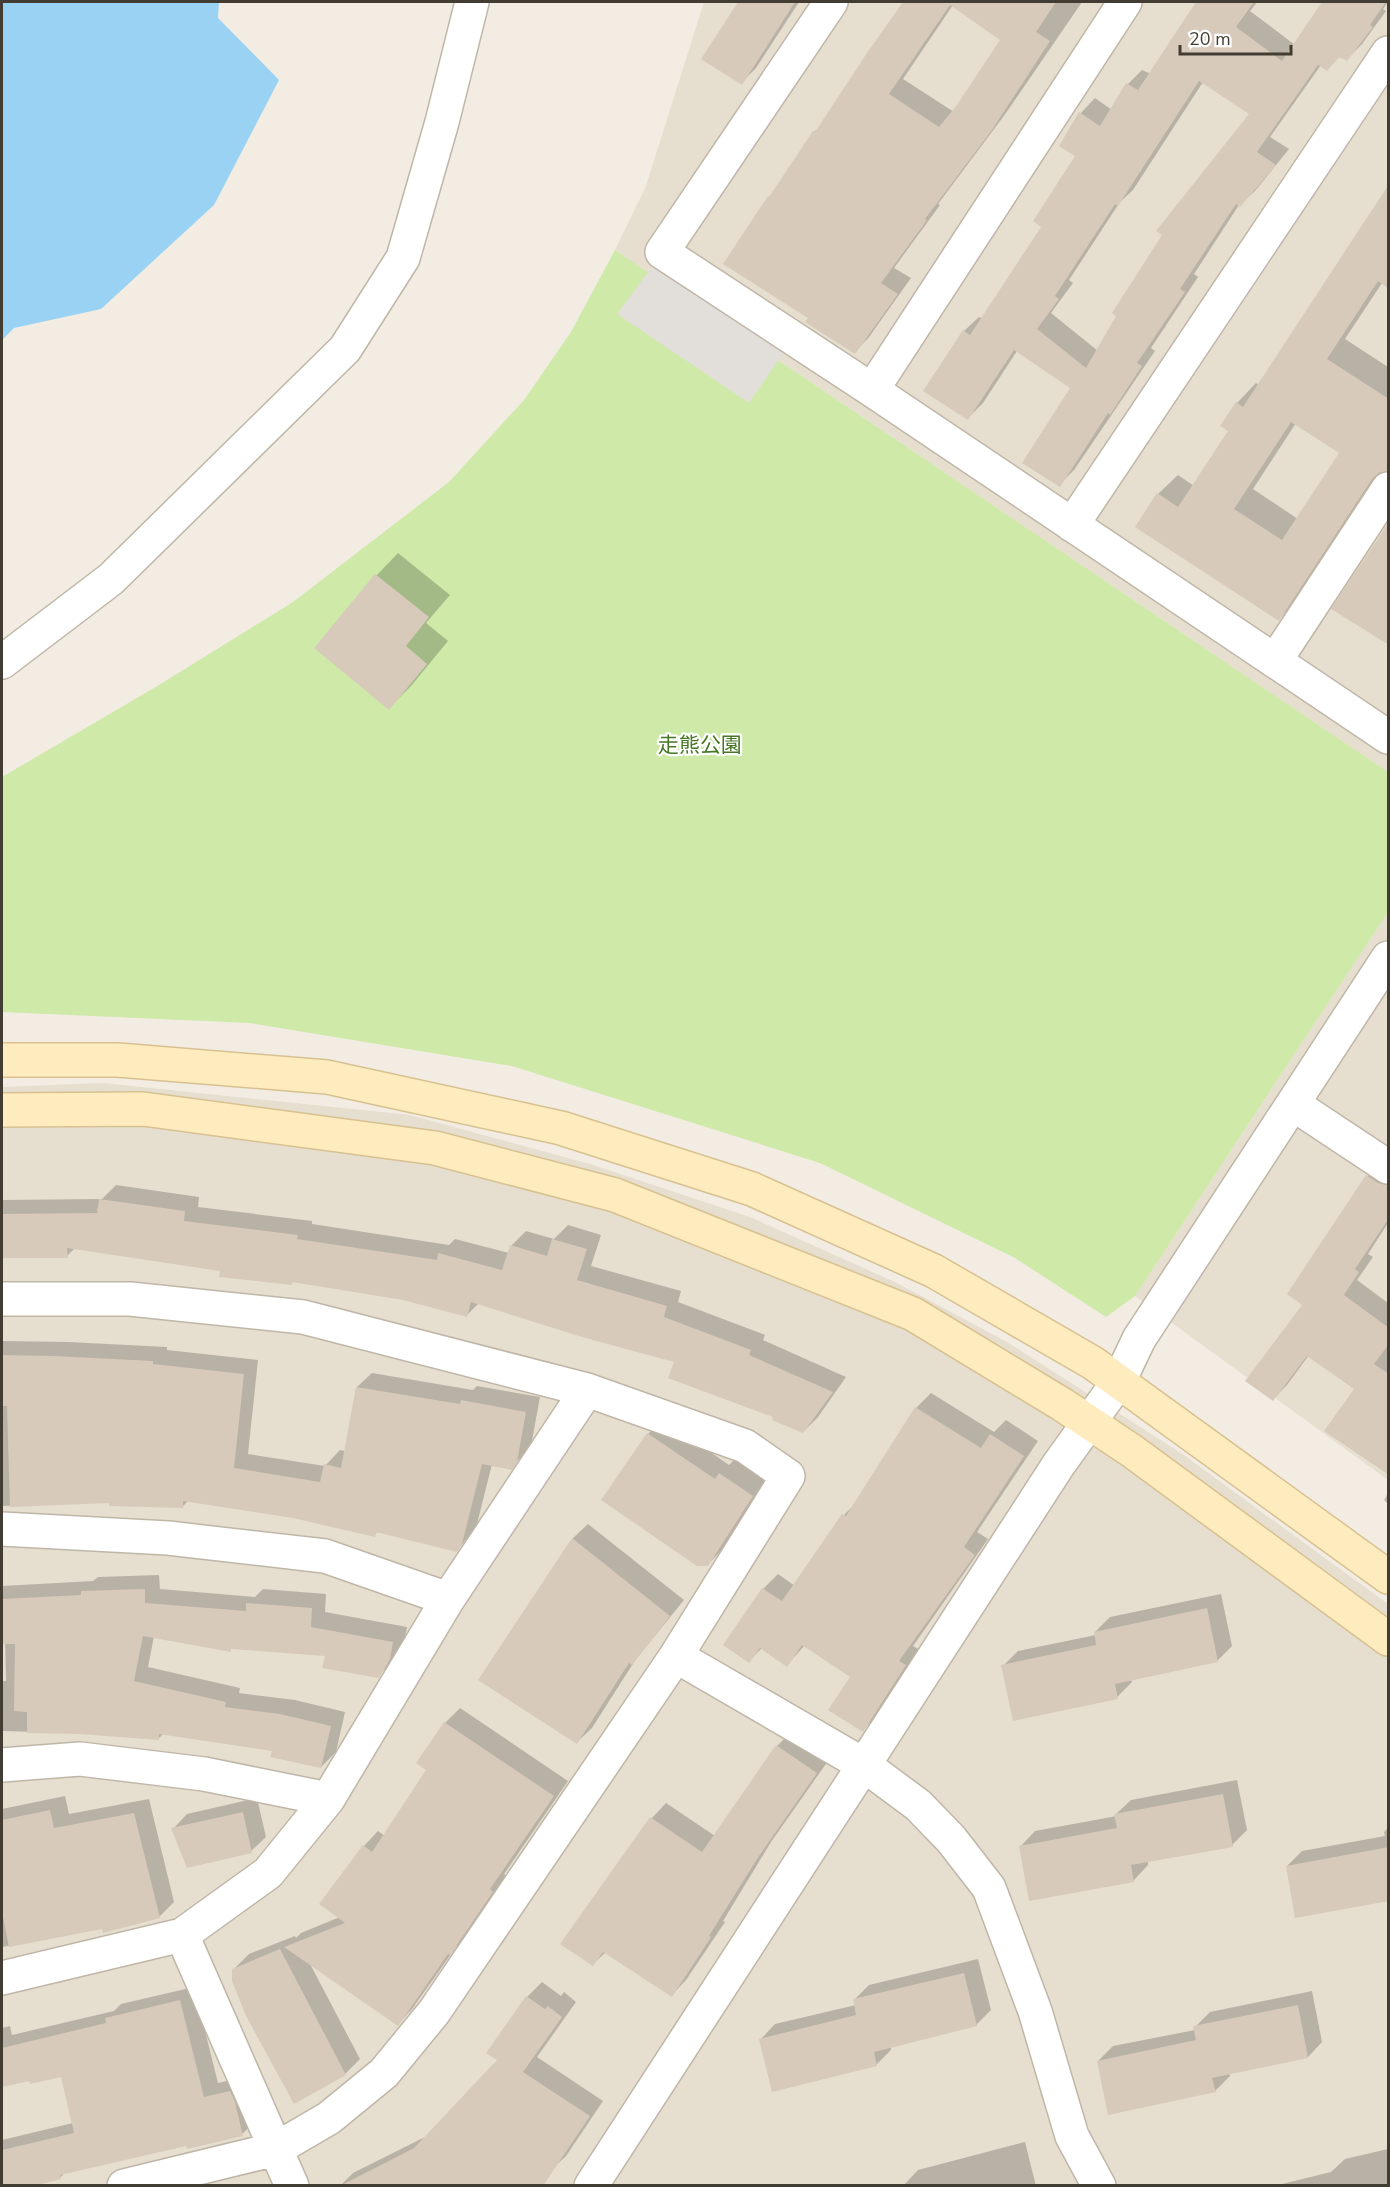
<svg xmlns="http://www.w3.org/2000/svg" width="1390" height="2187" font-family="'Nunito Sans','Noto Sans JP',sans-serif">
	<style>
		.residential { fill: #e6decf }
		.green { fill: #cee9a8 }
		.parking { fill: #e2dfdb }
		.water { fill: #9ad2f3 }
		.shadow { fill: #0003; fill-rule: evenodd }
		.building { fill: #d7caba; fill-rule: evenodd }
		.lines { fill: none; stroke-linecap: round; stroke-linejoin: round }
		.street-casing { stroke: #c0b6a7; stroke-width: 36 }
		.secondary-casing { stroke: #d8c191; stroke-width: 36 }
		.street { stroke: #fff; stroke-width: 33 }
		.secondary { stroke: #ffecbe; stroke-width: 33 }
		.labels { text-anchor: middle; stroke-width: 4.5; stroke-linejoin: round; paint-order: stroke }
		.park-label { font-size: 21px; fill: #477624; stroke: #fff }
	</style>
	<rect width="100%" height="100%" fill="#f2ece2"/>
	<path class="residential" d="M 704,2 L 1388,2 L 1388,772 L 615,250 L 646,186 Z
		M 1388,912 L 1388,1480 L 1135,1296 Z
		M 103,1083 L 410,1115 L 590,1164 L 750,1217 L 895,1282 L 1007,1342 L 1181,1453 L 1388,1604 L 1388,2185 L 2,2185 L 2,1087 Z"/>
	<path class="green" d="M 615,250 L 1388,772 L 1388,912 L 1135,1296 L 1106,1317 L 1015,1258 L 820,1163 L 512,1066 L 250,1023 L 2,1012 L 2,777 L 154,688 L 293,602 L 449,482 L 524,400 L 571,332 Z"/>
	<path class="parking" d="M 652,267 L 784,352 L 749,403 L 617,314 Z"/>
	<path class="water" d="M 2,2 L 219,2 L 218,18 L 279,80 L 214,205 L 101,309 L 14,328 L 2,340 Z"/>
	<path class="shadow" d="M 742,2 L 799,2 L 756,68 L 741,83 L 736,8 Z
		M 905,2 L 1082,2 L 1006,113 L 938,204 L 940,205 L 894,268 L 911,278 L 869,337 L 855,352 L 810,318 L 814,132 L 824,123 L 868,54 ZM 953,5 L 1002,39 L 954,112 L 903,79 Z
		M 1198,2 L 1257,2 L 1250,11 L 1295,45 L 1324,2 L 1388,2 L 1383,9 L 1386,11 L 1362,44 L 1347,59 L 1340,56 L 1327,69 L 1321,65 L 1270,137 L 1289,149 L 1255,191 L 1239,205 L 1194,274 L 1198,277 L 1151,348 L 1155,351 L 1074,470 L 1059,485 L 1072,388 L 1017,351 L 983,403 L 968,418 L 964,331 L 979,317 L 983,319 L 1043,227 L 1077,156 L 1061,145 L 1081,113 L 1095,98 L 1112,110 L 1128,84 L 1142,70 L 1151,74 ZM 1203,82 L 1252,114 L 1119,316 L 1098,351 L 1051,313 L 1073,283 L 1069,280 L 1120,202 L 1133,190 Z
		M 1388,191 L 1388,288 L 1382,283 L 1345,339 L 1388,367 L 1388,469 L 1383,470 L 1298,600 L 1279,619 L 1158,494 L 1178,475 L 1194,486 L 1230,430 L 1237,403 L 1256,383 L 1259,385 ZM 1296,423 L 1341,453 L 1298,519 L 1253,489 Z
		M 398,553 L 450,595 L 426,623 L 448,641 L 411,686 L 389,708 L 316,648 L 377,575 Z
		M 1382,1162 L 1388,1166 L 1388,1223 L 1368,1254 L 1373,1257 L 1357,1280 L 1388,1303 L 1388,1473 L 1356,1388 L 1309,1355 L 1287,1385 L 1273,1399 L 1305,1305 L 1368,1176 Z
		M 116,1185 L 199,1197 L 198,1207 L 312,1221 L 312,1224 L 449,1245 L 455,1239 L 509,1253 L 511,1246 L 526,1231 L 554,1239 L 568,1225 L 601,1235 L 591,1266 L 681,1291 L 678,1302 L 765,1335 L 763,1340 L 846,1377 L 818,1417 L 803,1432 L 676,1361 L 479,1303 L 467,1315 L 404,1299 L 293,1281 L 291,1284 L 221,1269 L 75,1248 L 67,1256 L 2,1257 L 2,1200 L 102,1199 Z
		M 2,1341 L 68,1342 L 167,1347 L 167,1350 L 258,1360 L 248,1454 L 325,1466 L 340,1450 L 345,1451 L 357,1387 L 372,1373 L 473,1390 L 477,1386 L 540,1397 L 531,1446 L 511,1468 L 492,1464 L 476,1528 L 457,1550 L 378,1531 L 374,1535 L 293,1517 L 188,1501 L 182,1507 L 110,1502 L 2,1506 Z
		M 931,1393 L 994,1432 L 1006,1420 L 1038,1441 L 977,1532 L 988,1539 L 913,1646 L 920,1650 L 877,1715 L 863,1730 L 852,1677 L 805,1645 L 787,1665 L 762,1648 L 749,1661 L 763,1589 L 778,1574 L 795,1586 L 844,1515 L 857,1502 L 916,1408 Z
		M 663,1419 L 729,1465 L 735,1459 L 767,1481 L 723,1549 L 708,1564 L 648,1434 Z
		M 1388,1493 L 1388,1504 L 1384,1500 Z
		M 588,1524 L 684,1600 L 636,1659 L 592,1728 L 577,1742 L 481,1680 L 573,1538 Z
		M 159,1575 L 160,1589 L 255,1597 L 263,1589 L 326,1594 L 325,1612 L 407,1627 L 404,1643 L 393,1661 L 378,1676 L 326,1654 L 232,1648 L 230,1650 L 154,1636 L 148,1667 L 240,1688 L 239,1693 L 295,1700 L 345,1712 L 336,1752 L 321,1767 L 273,1750 L 164,1733 L 158,1739 L 80,1733 L 2,1731 L 2,1681 L 6,1681 L 5,1636 L 2,1636 L 2,1586 L 93,1581 L 98,1577 Z
		M 1221,1594 L 1232,1646 L 1217,1661 L 1131,1679 L 1132,1682 L 1117,1697 L 1003,1666 L 1018,1651 L 1096,1635 L 1095,1632 L 1110,1617 Z
		M 460,1708 L 568,1781 L 504,1874 L 507,1876 L 465,1939 L 456,1947 L 412,2009 L 398,2024 L 309,1962 L 360,2059 L 345,2074 L 234,1969 L 249,1954 L 295,1936 L 296,1938 L 301,1933 L 340,1917 L 364,1846 L 378,1831 L 385,1836 L 428,1770 L 445,1723 Z
		M 792,1731 L 830,1758 L 771,1842 L 723,1921 L 725,1922 L 686,1980 L 672,1995 L 606,1952 L 593,1964 L 563,1944 L 652,1818 L 666,1803 L 715,1836 L 777,1746 Z
		M 1237,1780 L 1247,1830 L 1232,1845 L 1148,1861 L 1148,1865 L 1134,1880 L 1021,1846 L 1035,1831 L 1117,1816 L 1116,1814 L 1131,1800 Z
		M 65,1796 L 69,1814 L 149,1799 L 174,1902 L 159,1917 L 2,1947 L 2,1809 Z
		M 257,1798 L 266,1837 L 251,1851 L 173,1829 L 187,1814 Z
		M 1388,1828 L 1388,1900 L 1287,1866 L 1302,1851 L 1385,1836 L 1384,1832 Z
		M 978,1959 L 991,2010 L 976,2025 L 891,2046 L 891,2050 L 877,2064 L 773,2090 L 761,2039 L 775,2024 L 856,2005 L 854,2000 L 869,1985 Z
		M 542,1982 L 561,1996 L 564,1992 L 576,2002 L 537,2057 L 603,2101 L 566,2156 L 534,2186 L 340,2186 L 353,2173 L 429,2135 L 499,2060 L 527,1997 Z
		M 194,1987 L 218,2083 L 244,2077 L 257,2120 L 242,2134 L 187,2144 L 65,2172 L 60,2178 L 33,2186 L 2,2186 L 2,2140 L 73,2123 L 62,2075 L 30,2079 L 2,2086 L 2,2028 L 10,2026 L 12,2035 L 114,2011 L 121,2004 Z
		M 1312,1991 L 1322,2042 L 1308,2057 L 1229,2073 L 1230,2076 L 1215,2091 L 1098,2061 L 1113,2046 L 1195,2030 L 1195,2027 L 1210,2012 Z
		M 1025,2142 L 1036,2186 L 903,2186 L 918,2170 Z
		M 1388,2149 L 1388,2186 L 1274,2186 L 1331,2172 L 1345,2159 Z"/>
	<path class="building" d="M 738,2 L 795,2 L 742,85 L 701,59 Z
		M 903,2 L 1056,2 L 1036,32 L 1050,41 L 992,130 L 925,219 L 927,220 L 881,283 L 898,294 L 855,354 L 805,322 L 808,318 L 723,264 L 768,196 L 769,197 L 813,131 L 815,132 L 867,53 ZM 950,5 L 1000,40 L 957,105 L 939,127 L 889,94 Z
		M 1196,2 L 1254,2 L 1236,27 L 1282,61 L 1322,2 L 1386,2 L 1370,25 L 1373,27 L 1347,61 L 1339,57 L 1327,71 L 1318,65 L 1257,152 L 1276,165 L 1240,207 L 1236,204 L 1180,289 L 1185,292 L 1137,363 L 1142,366 L 1110,415 L 1108,413 L 1060,487 L 1022,463 L 1070,388 L 1014,350 L 968,420 L 923,391 L 963,330 L 970,335 L 1041,227 L 1033,221 L 1075,156 L 1059,146 L 1079,112 L 1100,126 L 1126,83 L 1138,90 ZM 1199,81 L 1249,114 L 1156,231 L 1162,235 L 1112,313 L 1116,316 L 1086,368 L 1037,329 L 1059,299 L 1055,296 L 1115,204 L 1118,206 Z
		M 1389,184 L 1389,288 L 1378,281 L 1327,359 L 1389,399 L 1389,470 L 1379,473 L 1372,479 L 1279,621 L 1135,527 L 1157,493 L 1178,507 L 1228,431 L 1220,426 L 1236,402 L 1243,407 ZM 1291,422 L 1339,453 L 1282,540 L 1234,509 Z
		M 1389,522 L 1389,645 L 1331,609 Z
		M 375,574 L 429,617 L 406,646 L 427,664 L 389,710 L 314,648 Z
		M 1366,1175 L 1378,1183 L 1389,1185 L 1389,1218 L 1355,1269 L 1359,1272 L 1344,1295 L 1389,1328 L 1389,1344 L 1374,1364 L 1389,1374 L 1389,1475 L 1324,1431 L 1354,1389 L 1307,1356 L 1273,1401 L 1245,1381 L 1302,1305 L 1287,1294 Z
		M 99,1199 L 185,1211 L 184,1221 L 298,1235 L 297,1239 L 437,1260 L 438,1253 L 502,1270 L 510,1245 L 547,1256 L 552,1239 L 587,1249 L 577,1280 L 667,1306 L 664,1317 L 751,1350 L 749,1355 L 833,1392 L 803,1433 L 772,1420 L 773,1417 L 668,1378 L 674,1362 L 582,1337 L 471,1302 L 467,1317 L 403,1300 L 292,1282 L 292,1285 L 219,1277 L 220,1271 L 67,1248 L 68,1258 L 2,1258 L 2,1214 L 97,1213 Z
		M 2,1355 L 53,1356 L 153,1361 L 153,1364 L 244,1374 L 234,1468 L 320,1482 L 324,1464 L 341,1468 L 356,1387 L 460,1404 L 461,1400 L 526,1412 L 517,1462 L 512,1470 L 482,1464 L 462,1544 L 457,1552 L 376,1532 L 375,1537 L 293,1518 L 183,1501 L 183,1508 L 109,1506 L 109,1503 L 10,1507 L 7,1406 L 2,1406 Z
		M 915,1407 L 981,1448 L 990,1434 L 1024,1456 L 964,1547 L 975,1555 L 899,1661 L 906,1665 L 863,1732 L 828,1710 L 850,1677 L 802,1645 L 787,1667 L 760,1648 L 749,1663 L 723,1645 L 762,1588 L 782,1601 L 842,1514 L 846,1516 Z
		M 647,1433 L 715,1479 L 719,1473 L 753,1496 L 708,1566 L 697,1566 L 601,1500 Z
		M 572,1538 L 670,1616 L 632,1665 L 629,1663 L 577,1744 L 478,1680 Z
		M 145,1589 L 145,1603 L 246,1611 L 246,1603 L 312,1608 L 311,1627 L 393,1642 L 390,1659 L 379,1678 L 322,1668 L 325,1656 L 231,1649 L 231,1652 L 143,1636 L 134,1681 L 226,1702 L 225,1707 L 280,1714 L 331,1726 L 321,1768 L 270,1757 L 272,1751 L 159,1734 L 159,1740 L 80,1734 L 27,1733 L 27,1712 L 14,1711 L 15,1644 L 3,1644 L 2,1599 L 81,1595 L 81,1591 Z
		M 1207,1608 L 1218,1662 L 1115,1684 L 1118,1699 L 1013,1721 L 1001,1665 L 1096,1645 L 1094,1632 Z
		M 444,1722 L 554,1796 L 490,1889 L 493,1892 L 450,1955 L 448,1954 L 398,2026 L 284,1947 L 345,1923 L 319,1904 L 363,1845 L 372,1852 L 426,1770 L 416,1763 Z
		M 776,1745 L 817,1773 L 757,1859 L 709,1936 L 711,1937 L 672,1997 L 603,1952 L 593,1966 L 560,1944 L 650,1817 L 702,1852 Z
		M 1223,1794 L 1233,1847 L 1131,1865 L 1134,1882 L 1029,1901 L 1019,1846 L 1117,1828 L 1114,1814 Z
		M 50,1810 L 54,1828 L 134,1813 L 160,1918 L 103,1933 L 102,1929 L 9,1947 L 2,1912 L 2,1820 Z
		M 243,1812 L 252,1853 L 187,1868 L 171,1828 Z
		M 1389,1847 L 1389,1901 L 1295,1918 L 1286,1866 Z
		M 280,1949 L 346,2075 L 294,2104 L 246,2016 L 232,1981 L 232,1969 Z
		M 964,1973 L 977,2026 L 874,2052 L 877,2066 L 772,2092 L 759,2039 L 856,2015 L 853,1999 Z
		M 526,1996 L 545,2009 L 548,2006 L 562,2017 L 523,2072 L 590,2116 L 543,2186 L 340,2186 L 414,2148 L 497,2060 L 486,2053 Z
		M 180,2000 L 204,2097 L 230,2091 L 235,2102 L 243,2136 L 187,2149 L 186,2146 L 60,2175 L 61,2179 L 33,2186 L 2,2186 L 2,2150 L 74,2133 L 61,2077 L 30,2084 L 29,2081 L 2,2087 L 2,2048 L 106,2023 L 105,2018 Z
		M 1298,2005 L 1308,2058 L 1212,2078 L 1216,2092 L 1108,2115 L 1097,2061 L 1196,2040 L 1193,2026 Z"/>
	<g class="lines">
		<defs>
			<path id="street" d="M 831,2 L 662,252 L 872,390 L 1388,737
				M 872,390 L 1125,2
				M 1072,525 L 1388,53
				M 1275,661 L 1388,489
				M 2,662 L 111,579 L 345,349 L 403,258 L 442,122 L 472,2
				M 1293,1104 L 1388,1167
				M 2,1299 L 130,1299 L 303,1317 L 587,1390 L 745,1446 L 788,1476 L 676,1656 L 434,2012 L 384,2073 L 329,2118 L 276,2149 L 124,2186
				M 2,1529 L 168,1538 L 325,1556 L 448,1599
				M 676,1656 L 864,1765 L 918,1805 L 951,1839 L 989,1888 L 1035,2011 L 1072,2136 L 1099,2186
				M 2,1765 L 80,1759 L 204,1774 L 328,1799
				M 2,1978 L 182,1935
				M 292,2186 L 182,1935 L 268,1873 L 328,1799 L 448,1599 L 587,1390
				M 591,2186 L 1059,1464 L 1119,1381 L 1139,1339 L 1388,958"/>
			<path id="secondary" d="M 2,1060 L 118,1060 L 327,1077 L 561,1128 L 752,1189 L 934,1271 L 1093,1363 L 1388,1577
				M 2,1110 L 143,1109 L 435,1148 L 615,1195 L 913,1314 L 1063,1405 L 1132,1451 L 1388,1639"/>
		</defs>
		<use href="#street" class="street-casing"/>
		<use href="#secondary" class="secondary-casing"/>
		<use href="#street" class="street"/>
		<use href="#secondary" class="secondary"/>
	</g>
	<g class="labels">
		<g class="park-label">
			<text x="700" y="752">走熊公園</text>
		</g>
	</g>
	<rect width="1390" height="2187" fill="none" stroke="#433c32" stroke-width="6"/>
	<path d="M1180 45v9h111v-9" fill="none" stroke="#433c32" stroke-width="3"/>
	<text x="1189" y="45" font-size="18" fill="#433c32" stroke="#ffffff" stroke-width="4.5" paint-order="stroke">20 m</text>
</svg>
